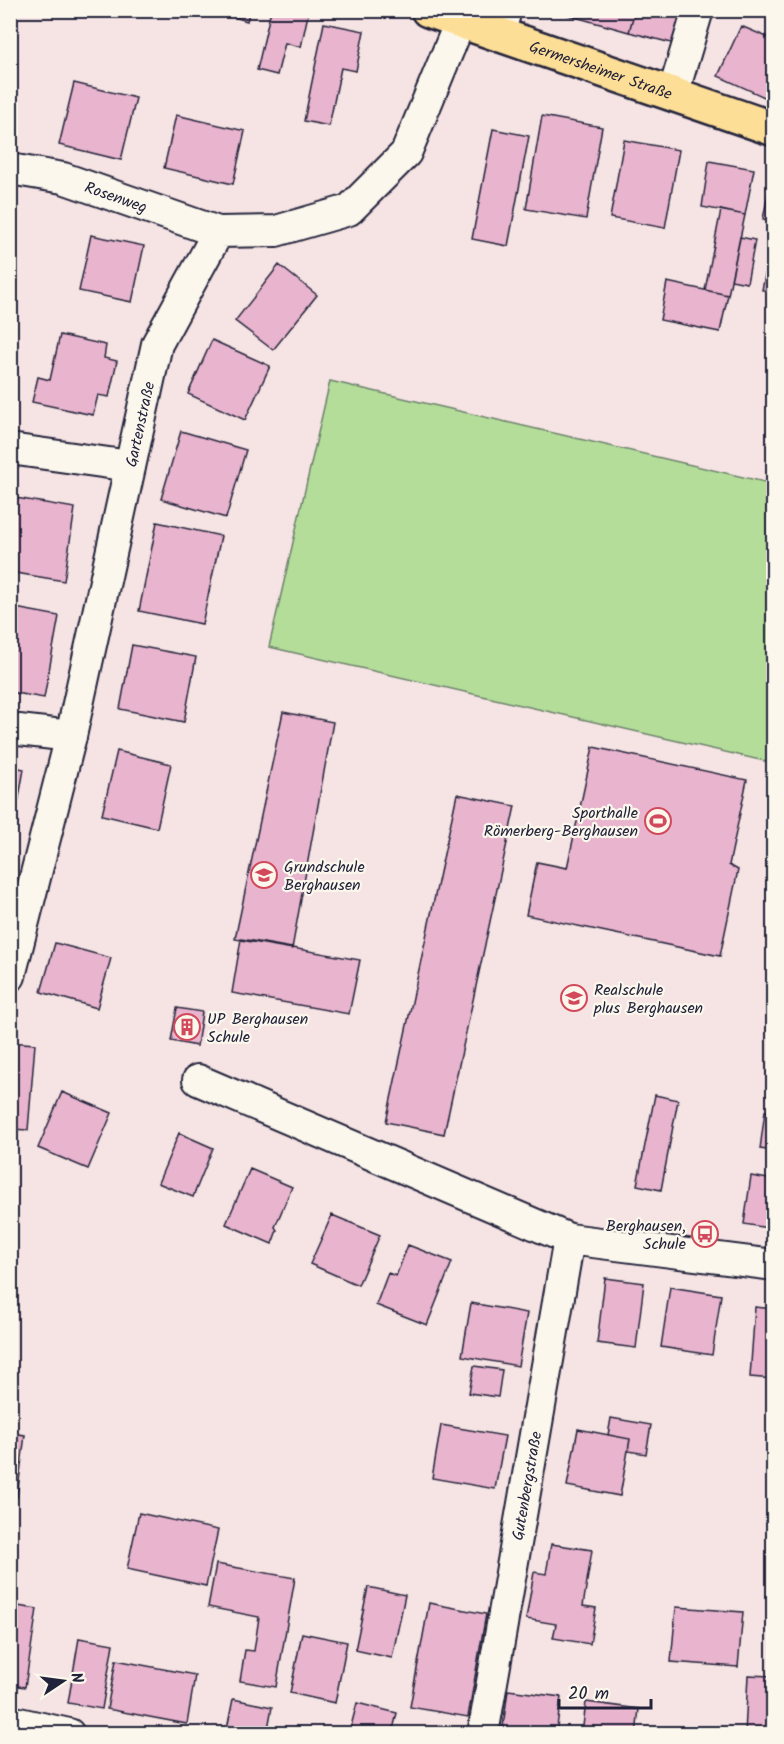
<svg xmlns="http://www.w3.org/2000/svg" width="784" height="1744" font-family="Kalam,sans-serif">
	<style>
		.park { fill: #b4dd9a; stroke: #6b806a; stroke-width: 1.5 }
		.building { fill: #e9b4cd; stroke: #22223b; stroke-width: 1.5 }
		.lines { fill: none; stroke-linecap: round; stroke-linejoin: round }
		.minor-casing { stroke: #22223b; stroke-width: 34 }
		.major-casing { stroke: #22223b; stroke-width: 38 }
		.minor { stroke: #fbf7ec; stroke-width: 30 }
		.major { stroke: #fdde96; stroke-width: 33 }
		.labels { text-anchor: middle; stroke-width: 4.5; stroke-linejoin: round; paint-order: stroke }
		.street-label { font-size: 16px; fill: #22223b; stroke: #fbf7ec }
		.poi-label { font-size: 16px; fill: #22223b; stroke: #fbf7ec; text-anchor: start }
	</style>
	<rect width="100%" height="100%" fill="#f6e3e3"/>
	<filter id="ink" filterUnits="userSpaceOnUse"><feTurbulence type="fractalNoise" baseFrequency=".0167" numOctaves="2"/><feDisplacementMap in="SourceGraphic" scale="12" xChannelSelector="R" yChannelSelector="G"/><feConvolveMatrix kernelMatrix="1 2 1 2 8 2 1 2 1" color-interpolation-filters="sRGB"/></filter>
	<g filter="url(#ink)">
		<path class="park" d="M 330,381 L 773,484 L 773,763 L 269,647 Z"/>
		<path class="building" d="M 212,10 L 250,10 L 247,21 Z
			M 271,10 L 309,10 L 301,47 L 285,43 L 277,75 L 257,70 Z
			M 551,10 L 577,10 L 575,17 Z
			M 577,10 L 635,10 L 629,32 L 575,17 Z
			M 635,10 L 692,10 L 683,46 L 629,32 Z
			M 324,23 L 364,31 L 356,71 L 341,68 L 329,126 L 304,121 Z
			M 741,26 L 774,40 L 771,100 L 718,76 Z
			M 10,71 L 16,72 L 10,98 Z
			M 74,83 L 136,98 L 121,160 L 59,145 Z
			M 176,115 L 245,131 L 233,184 L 164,168 Z
			M 542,116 L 602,127 L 586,219 L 526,209 Z
			M 493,129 L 529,136 L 508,246 L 472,239 Z
			M 624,140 L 679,150 L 665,228 L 610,218 Z
			M 709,161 L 754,169 L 745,215 L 702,207 Z
			M 774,165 L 774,221 L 763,219 Z
			M 721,210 L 745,215 L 728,295 L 705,290 Z
			M 774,233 L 774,292 L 762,290 Z
			M 91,235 L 144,246 L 132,302 L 79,291 Z
			M 740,237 L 755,240 L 747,283 L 731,280 Z
			M 279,265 L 317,295 L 273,350 L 235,321 Z
			M 667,282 L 728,295 L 720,332 L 660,320 Z
			M 60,335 L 106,345 L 104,358 L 117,361 L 109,397 L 98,395 L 93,415 L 32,402 L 38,377 L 50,380 Z
			M 212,340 L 270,366 L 245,420 L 188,394 Z
			M 181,431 L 246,450 L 226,518 L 161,499 Z
			M 10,497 L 75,508 L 64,581 L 10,572 Z
			M 157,522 L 221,536 L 202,624 L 139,611 Z
			M 10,607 L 59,616 L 44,698 L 10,692 Z
			M 132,645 L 196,657 L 184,722 L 120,709 Z
			M 283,712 L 333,722 L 292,949 L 235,939 Z
			M 593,747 L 747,780 L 729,865 L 738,870 L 720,956 L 526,915 L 537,862 L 567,868 Z
			M 117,751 L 171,764 L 157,828 L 102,815 Z
			M 10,766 L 24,769 L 11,843 L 10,843 Z
			M 457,794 L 515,806 L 444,1134 L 386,1122 Z
			M 241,939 L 360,960 L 349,1014 L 232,993 Z
			M 55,943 L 111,958 L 97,1008 L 41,992 Z
			M 774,974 L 774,1013 L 770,1013 Z
			M 177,1008 L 202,1012 L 197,1046 L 171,1041 Z
			M 10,1042 L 35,1044 L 28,1130 L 10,1129 Z
			M 774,1045 L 774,1078 L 768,1077 Z
			M 62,1092 L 112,1113 L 88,1169 L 38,1148 Z
			M 655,1095 L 678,1100 L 661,1190 L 637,1185 Z
			M 765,1111 L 774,1112 L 774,1151 L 760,1149 Z
			M 179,1133 L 213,1148 L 193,1197 L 158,1183 Z
			M 250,1169 L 292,1187 L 275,1227 L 277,1230 L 272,1244 L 226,1224 Z
			M 751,1176 L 774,1180 L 774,1229 L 744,1224 Z
			M 332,1215 L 380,1235 L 358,1285 L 310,1264 Z
			M 408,1245 L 452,1262 L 427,1325 L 376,1305 L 388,1273 L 396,1276 Z
			M 605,1278 L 644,1283 L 636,1348 L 597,1343 Z
			M 670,1287 L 721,1295 L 712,1355 L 661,1347 Z
			M 471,1303 L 527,1313 L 518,1366 L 462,1356 Z
			M 755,1307 L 774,1309 L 774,1379 L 750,1377 Z
			M 474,1366 L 502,1370 L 498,1397 L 469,1393 Z
			M 611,1418 L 651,1425 L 646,1454 L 628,1451 L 630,1439 L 608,1435 Z
			M 441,1425 L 505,1436 L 495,1489 L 432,1478 Z
			M 578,1429 L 630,1439 L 620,1496 L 567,1486 Z
			M 10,1433 L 25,1435 L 17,1497 L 10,1496 Z
			M 139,1513 L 218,1530 L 206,1586 L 127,1569 Z
			M 551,1544 L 592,1550 L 583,1606 L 596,1608 L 590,1644 L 553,1638 L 556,1624 L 526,1619 L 534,1572 L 546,1574 Z
			M 216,1564 L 295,1578 L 276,1687 L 240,1681 L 245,1650 L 254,1651 L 259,1617 L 208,1607 Z
			M 368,1587 L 405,1595 L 392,1658 L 355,1650 Z
			M 429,1603 L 486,1614 L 468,1717 L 410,1707 Z
			M 11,1605 L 37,1609 L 25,1687 L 10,1685 Z
			M 676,1607 L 743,1612 L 738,1667 L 671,1662 Z
			M 302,1633 L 347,1642 L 335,1703 L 290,1693 Z
			M 79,1638 L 113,1644 L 102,1709 L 68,1703 Z
			M 116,1660 L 195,1675 L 187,1724 L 107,1709 Z
			M 748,1675 L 774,1676 L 773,1723 L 768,1723 L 767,1734 L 745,1734 Z
			M 508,1690 L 561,1697 L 556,1734 L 502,1734 Z
			M 233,1699 L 272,1707 L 267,1734 L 226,1734 Z
			M 586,1702 L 639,1709 L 636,1734 L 582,1734 Z
			M 357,1703 L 397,1713 L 392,1734 L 349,1734 Z
			M 293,1727 L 322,1734 L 291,1734 Z"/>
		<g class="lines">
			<defs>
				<g id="minor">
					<path d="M 499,35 L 506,10"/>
					<path d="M 673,94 L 698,10"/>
					<path id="s1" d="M 10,169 L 63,178 L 218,232"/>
					<path d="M 10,449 L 130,466"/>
					<path d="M 10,729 L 71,736"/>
					<path id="s2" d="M 10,976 L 71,736 L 157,344 L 218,232 L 276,231 L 349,210 L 406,153 L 460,22"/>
					<path d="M 198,1080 L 569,1239"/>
					<path d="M 10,1721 L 69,1734"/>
					<path id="s3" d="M 483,1734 L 569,1239 L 774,1265"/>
				</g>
				<g id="major">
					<path id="s4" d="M 428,10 L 774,129"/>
				</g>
			</defs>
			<use href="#minor" class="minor-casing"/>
			<use href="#major" class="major-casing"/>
			<use href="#minor" class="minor"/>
			<use href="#major" class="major"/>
		</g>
	</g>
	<defs>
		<symbol id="stadium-ring" viewBox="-11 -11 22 22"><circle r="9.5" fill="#fbf7ec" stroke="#d1495b" stroke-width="1.5"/><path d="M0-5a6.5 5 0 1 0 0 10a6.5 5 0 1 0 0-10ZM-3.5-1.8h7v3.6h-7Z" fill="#d1495b"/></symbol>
		<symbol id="school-ring" viewBox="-11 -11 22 22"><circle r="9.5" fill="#fbf7ec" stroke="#d1495b" stroke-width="1.5"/><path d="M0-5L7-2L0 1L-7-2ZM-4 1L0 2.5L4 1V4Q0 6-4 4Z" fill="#d1495b"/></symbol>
		<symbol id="building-ring" viewBox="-11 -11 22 22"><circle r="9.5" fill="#fbf7ec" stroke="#d1495b" stroke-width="1.5"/><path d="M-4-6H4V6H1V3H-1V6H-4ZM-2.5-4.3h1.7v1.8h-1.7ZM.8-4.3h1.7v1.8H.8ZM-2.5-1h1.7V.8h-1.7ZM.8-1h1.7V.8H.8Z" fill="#d1495b"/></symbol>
		<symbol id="bus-ring" viewBox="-11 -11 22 22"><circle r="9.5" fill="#fbf7ec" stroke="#d1495b" stroke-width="1.5"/><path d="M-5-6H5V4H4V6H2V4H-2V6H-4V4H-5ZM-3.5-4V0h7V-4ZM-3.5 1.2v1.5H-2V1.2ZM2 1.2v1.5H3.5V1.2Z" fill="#d1495b"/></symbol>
	</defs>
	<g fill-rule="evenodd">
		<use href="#stadium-ring" x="643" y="806" width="30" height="30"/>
		<use href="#school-ring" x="249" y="860" width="30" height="30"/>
		<use href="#school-ring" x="559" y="983" width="30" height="30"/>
		<use href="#building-ring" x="172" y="1012" width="30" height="30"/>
		<use href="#bus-ring" x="690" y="1219" width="30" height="30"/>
	</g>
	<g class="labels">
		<g class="street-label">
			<text dy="6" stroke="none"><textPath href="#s4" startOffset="183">Germersheimer Straße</textPath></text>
			<text dy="6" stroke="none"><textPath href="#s1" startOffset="110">Rosenweg</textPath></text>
			<text dy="6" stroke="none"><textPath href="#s2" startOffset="567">Gartenstraße</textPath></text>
			<text dy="6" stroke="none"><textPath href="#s3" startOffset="252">Gutenbergstraße</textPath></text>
		</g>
		<g class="poi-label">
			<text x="638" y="818" text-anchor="end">Sporthalle<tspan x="638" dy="18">Römerberg-Berghausen</tspan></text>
			<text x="284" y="872">Grundschule<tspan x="284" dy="18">Berghausen</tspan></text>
			<text x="594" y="995">Realschule<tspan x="594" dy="18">plus Berghausen</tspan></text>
			<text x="207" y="1024">UP Berghausen<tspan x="207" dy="18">Schule</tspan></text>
			<text x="686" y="1231" text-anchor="end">Berghausen,<tspan x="686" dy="18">Schule</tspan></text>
		</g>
	</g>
	<rect width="784" height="1744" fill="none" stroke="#fbf7ec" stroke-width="36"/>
	<rect x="18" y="18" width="748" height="1708" fill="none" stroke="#22223b" stroke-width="2" filter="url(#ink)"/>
	<g transform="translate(63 1681) rotate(77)" stroke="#fbf7ec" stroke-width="4.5" paint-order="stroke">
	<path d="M0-4.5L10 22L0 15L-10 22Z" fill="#22223b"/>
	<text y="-9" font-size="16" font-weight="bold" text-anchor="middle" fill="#22223b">N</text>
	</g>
	<path d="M559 1699v9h92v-9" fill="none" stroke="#22223b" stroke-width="3"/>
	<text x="568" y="1699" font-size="18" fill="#22223b" stroke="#fbf7ec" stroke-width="4.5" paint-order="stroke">20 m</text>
</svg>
